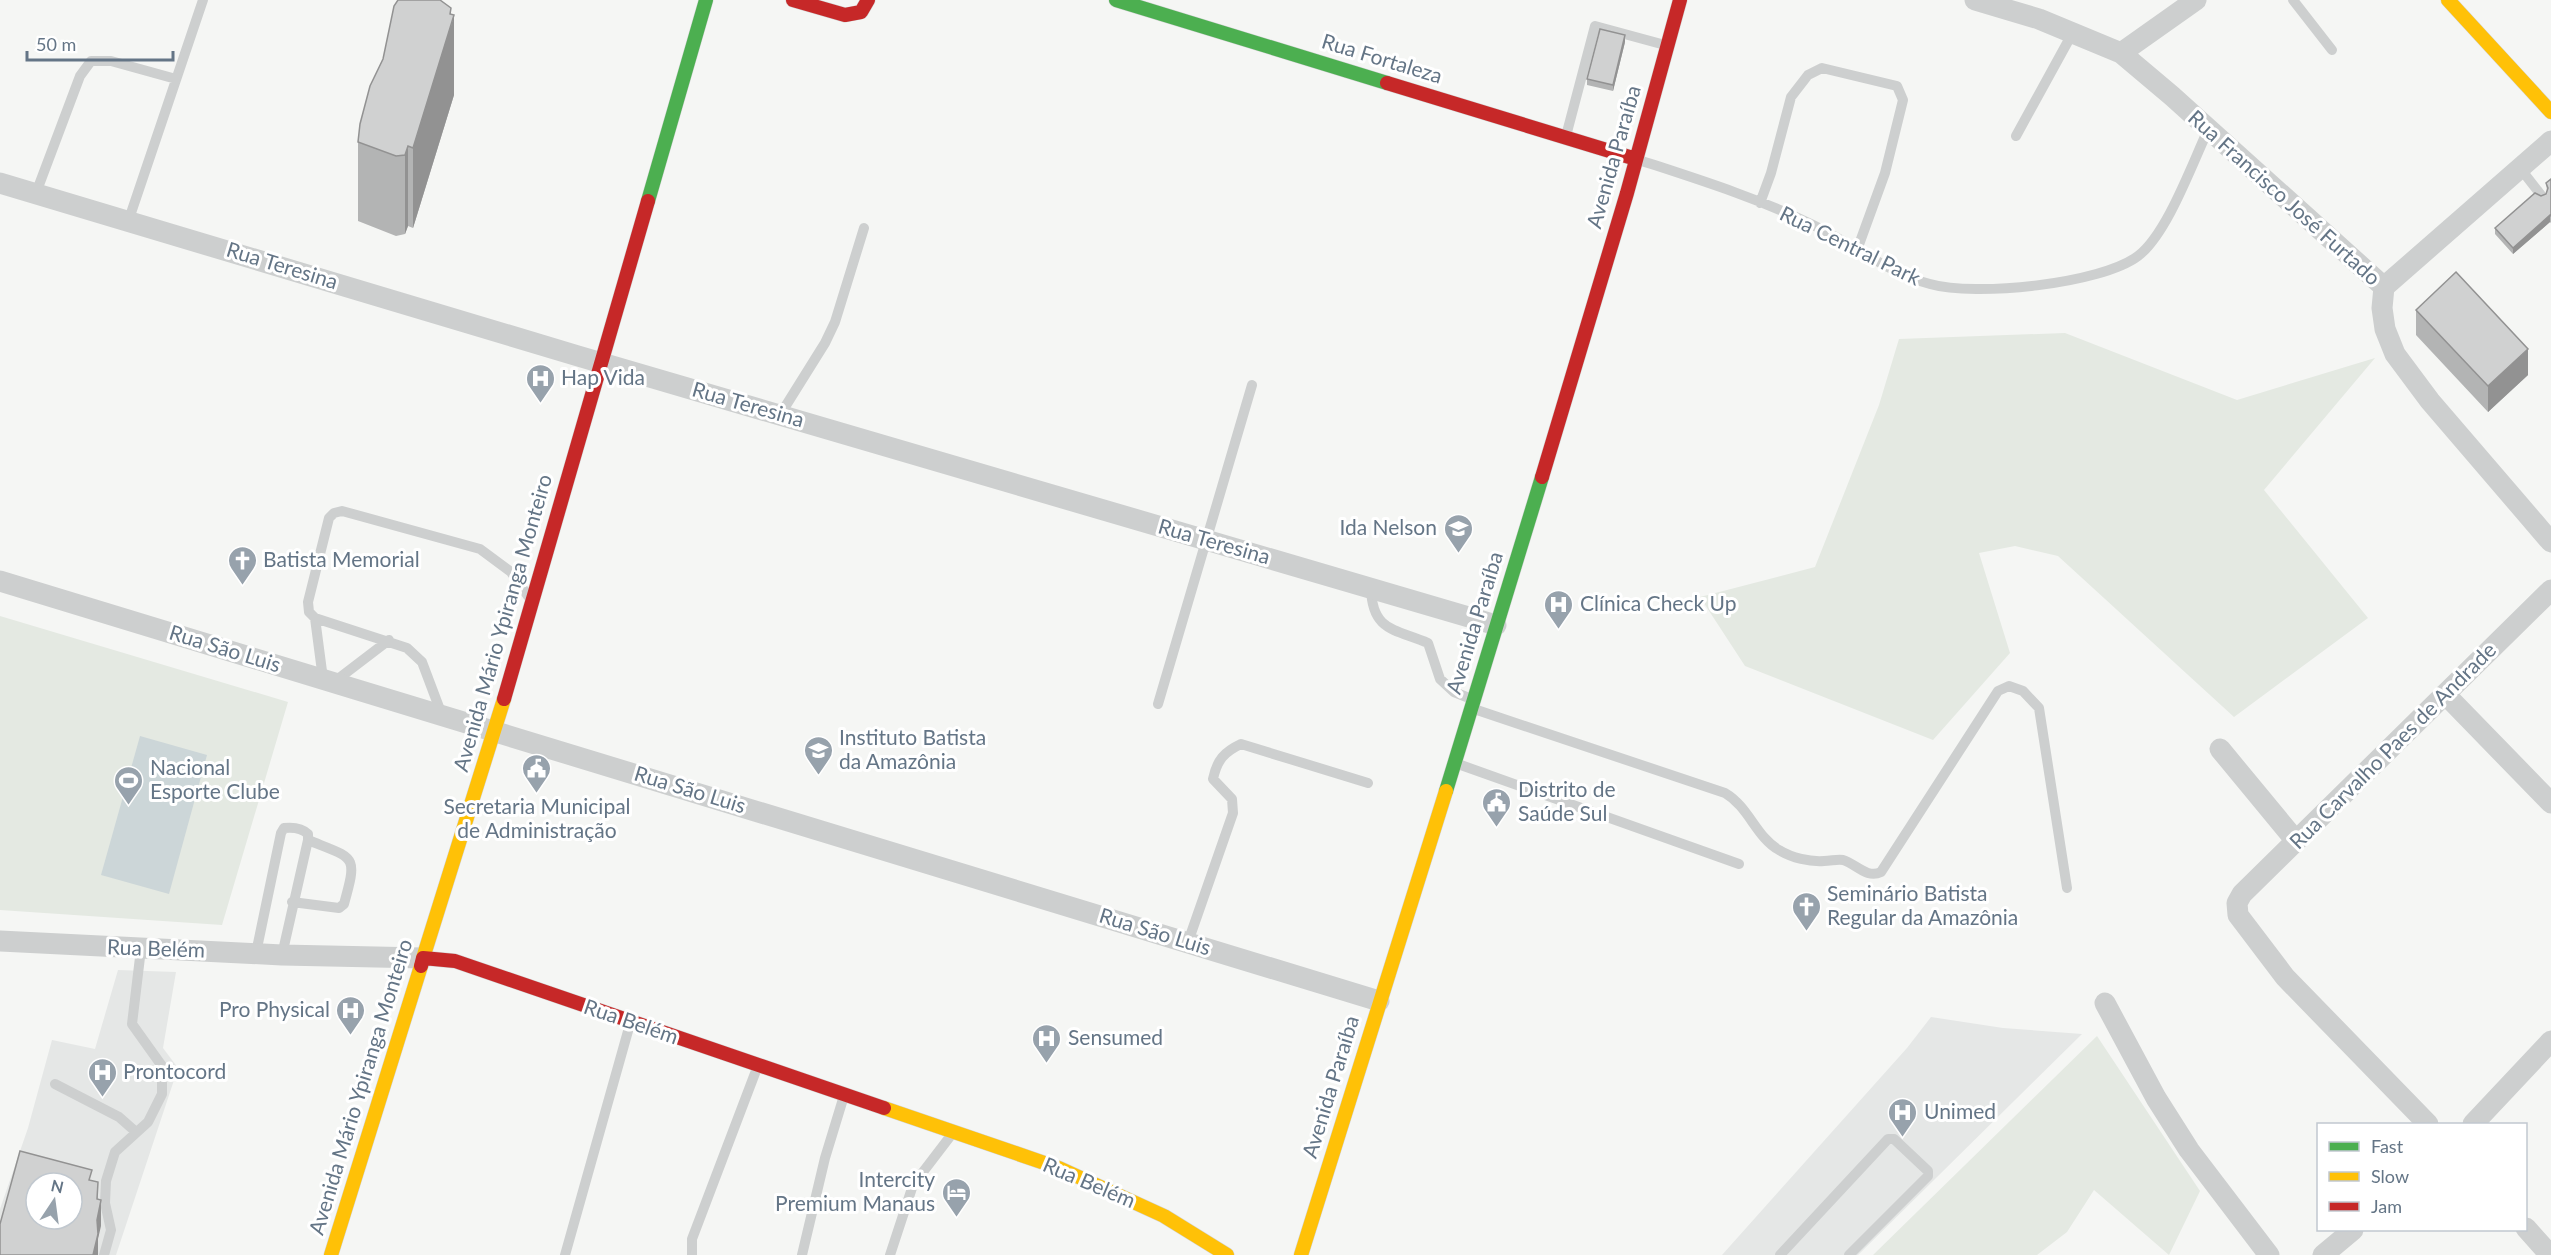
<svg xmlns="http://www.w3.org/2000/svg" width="2551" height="1255" font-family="Lato,sans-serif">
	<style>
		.built { fill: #e5e7e6; fill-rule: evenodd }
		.green { fill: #e4e9e2 }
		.water { fill: #ccd6d8 }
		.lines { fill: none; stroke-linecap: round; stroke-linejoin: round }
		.fast-casing { stroke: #d2d4d4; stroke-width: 15 }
		.slow-casing { stroke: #d2d4d4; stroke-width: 15 }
		.jam-casing { stroke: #d2d4d4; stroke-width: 15 }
		.lane { stroke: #cdcfcf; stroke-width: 10 }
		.street { stroke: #cdcfcf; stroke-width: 21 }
		.fast { stroke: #4caf50; stroke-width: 14 }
		.slow { stroke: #ffc107; stroke-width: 14 }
		.jam { stroke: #c62828; stroke-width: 14 }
		.wall { fill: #b3b4b4 }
		.shaded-wall { fill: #929292 }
		.building { fill: #d0d1d1; stroke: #929292; stroke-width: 1.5; fill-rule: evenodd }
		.labels { text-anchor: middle; stroke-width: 6; stroke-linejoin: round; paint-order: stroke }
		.street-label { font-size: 21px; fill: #647586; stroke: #fff }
		.poi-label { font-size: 21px; fill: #647586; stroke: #fff; text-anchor: start }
	</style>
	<rect width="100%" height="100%" fill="#f5f6f4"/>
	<path class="built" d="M 118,970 L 176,972 L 163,1048 L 178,1068 L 116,1255 L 0,1255 L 0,1209 L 28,1128 L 52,1040 L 95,1049 ZM 36,1183 L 72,1183 L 72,1219 L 36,1219 Z
		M 1931,1017 L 2003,1028 L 2082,1034 L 1858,1255 L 1722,1255 L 1907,1048 Z"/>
	<path class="green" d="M 2065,333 L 2237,400 L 2375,358 L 2264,490 L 2368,618 L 2234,717 L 2058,556 L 2015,546 L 1979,553 L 2010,653 L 1933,740 L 1745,666 L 1700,597 L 1815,567 L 1879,405 L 1899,339 Z
		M 0,616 L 288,702 L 222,925 L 0,910 Z
		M 2097,1036 L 2200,1191 L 2169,1255 L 2094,1190 L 2067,1232 L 2037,1255 L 1873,1255 Z"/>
	<path class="water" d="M 140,736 L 207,755 L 169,894 L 101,875 Z"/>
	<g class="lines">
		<defs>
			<path id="fast" d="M 1116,0 L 1387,83
				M 648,201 L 706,0
				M 1446,791 L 1542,477"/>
			<path id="slow" d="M 2448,0 L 2551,112
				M 423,958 L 504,699
				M 884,1108 L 1059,1168 L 1164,1216 L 1227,1255
				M 331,1255 L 421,966
				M 1301,1255 L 1446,791"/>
			<path id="jam" d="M 793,0 L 845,15 L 861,12 L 868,0
				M 1387,83 L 1636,159
				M 1542,477 L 1627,193 L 1680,0
				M 504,699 L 648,201
				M 421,966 L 423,958 L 455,961 L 884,1108"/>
		</defs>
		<use href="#fast" class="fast-casing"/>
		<use href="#slow" class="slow-casing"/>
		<use href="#jam" class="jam-casing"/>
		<path class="lane" d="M 2293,0 L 2332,50
			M 1566,136 L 1595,26 L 1665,45
			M 2016,136 L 2072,34
			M 1639,160 C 1697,179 1758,198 1813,225 C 1853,244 1888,273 1930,284 C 1975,297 2101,284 2138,256 C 2167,234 2192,164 2208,130
			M 2520,168 L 2541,195
			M 36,193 L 80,76 L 91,61 L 111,61 L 176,79
			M 1760,203 L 1771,173 L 1791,97 L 1808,75 L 1822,68 L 1897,86 L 1903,100 L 1885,173 L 1857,250
			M 129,219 L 203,0
			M 780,415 L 825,343 L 835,322 L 864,228
			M 1371,588 C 1372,632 1396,629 1428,643 L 1440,679 L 1454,692 L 1474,700
			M 315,618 L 323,679
			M 334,682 L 389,640
			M 1158,704 L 1252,385
			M 1474,709 L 1725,793 C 1749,807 1756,837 1779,850 C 1792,858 1810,862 1824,861 C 1831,861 1837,859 1843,860 C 1856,864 1867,879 1881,872 L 1998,691 L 2009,686 L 2023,691 L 2039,708 L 2067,888
			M 442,715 L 422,662 L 407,648 L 315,618 L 309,612 L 308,602 L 329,518 L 334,513 L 342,511 L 480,549 L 511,572 L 528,596
			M 1458,764 L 1739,864
			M 292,902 L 339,908 L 344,904 C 358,854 355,859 308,840
			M 1188,942 L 1233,813 L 1232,799 L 1213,779 C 1217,760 1224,752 1241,744 L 1368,783
			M 256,953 L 281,833 L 284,828 C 293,827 302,828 308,834 L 308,840 L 282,955
			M 55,1084 L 119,1117 L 136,1132
			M 104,1255 L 111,1230 L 105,1203 L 106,1181 L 115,1152 L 148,1122 L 162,1094 L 162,1066 L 132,1024 L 141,949
			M 565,1255 L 630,1024
			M 692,1255 L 692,1239 L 757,1068
			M 802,1255 L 825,1158 L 843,1099
			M 890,1255 L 913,1185 L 952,1134
			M 1780,1255 L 1888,1139 L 1894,1139 L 1928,1171 L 1928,1176 L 1849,1255"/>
		<path class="street" d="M 1975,0 L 2039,19 L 2121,53 L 2172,96 L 2384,287 L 2382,308 L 2385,329 L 2395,354 L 2430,401 L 2551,542
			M 2121,53 L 2196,0
			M 0,183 L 578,356 L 1496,625
			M 2384,287 L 2551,141
			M 0,581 L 1379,1001
			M 2445,694 L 2551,803
			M 2220,749 L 2296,841
			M 0,941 L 282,955 L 423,958
			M 2105,1003 L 2156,1098 L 2189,1150 L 2269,1255
			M 2428,1124 L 2285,977 L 2238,915 L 2237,903 L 2242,894 L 2551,590
			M 2473,1124 L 2551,1041
			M 2526,1228 L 2550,1255
			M 2323,1255 L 2353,1230"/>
		<use href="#fast" class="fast"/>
		<use href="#slow" class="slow"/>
		<use href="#jam" class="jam"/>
	</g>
	<path class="wall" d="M 451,14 L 454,95 L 413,228 L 408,226 L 405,234 L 396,236 L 358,221 L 358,142 Z
		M 1625,42 L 1613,91 L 1587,85 L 1587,79 Z
		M 2551,179 L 2551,223 L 2550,222 L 2513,254 L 2495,234 L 2495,228 L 2541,196 L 2546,194 L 2547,191 L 2546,183 Z
		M 2416,310 L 2528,375 L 2488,412 L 2416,335 Z"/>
	<path class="shaded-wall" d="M 451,8 L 451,26 L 454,15 L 454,95 L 413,228 L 413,148 Z
		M 1625,35 L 1625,42 L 1613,91 L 1613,85 Z
		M 408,146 L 408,226 L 405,234 L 405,155 Z
		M 2550,215 L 2550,222 L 2513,254 L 2513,248 Z
		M 2528,349 L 2528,375 L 2488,412 L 2488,386 Z
		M 98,1182 L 98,1214 L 101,1200 L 101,1226 L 98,1239 L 98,1255 L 93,1255 L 97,1220 Z"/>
	<path class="building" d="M 398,0 L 440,0 L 451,8 L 450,14 L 454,15 L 413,148 L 408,146 L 405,155 L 396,156 L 358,142 L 360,124 L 370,86 L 383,59 L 394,6 Z
		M 1600,29 L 1625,35 L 1613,85 L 1587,79 Z
		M 2551,179 L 2551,216 L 2550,215 L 2513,248 L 2495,228 L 2535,193 L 2541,196 L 2546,194 L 2548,188 L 2546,183 Z
		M 2456,272 L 2528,349 L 2488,386 L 2416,310 Z
		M 20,1151 L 92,1170 L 89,1180 L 98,1182 L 97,1199 L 101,1200 L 97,1220 L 98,1234 L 93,1255 L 0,1255 L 0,1224 ZM 36,1183 L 72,1183 L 72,1219 L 36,1219 Z"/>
	<defs>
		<symbol id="hospital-pin" viewBox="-11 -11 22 30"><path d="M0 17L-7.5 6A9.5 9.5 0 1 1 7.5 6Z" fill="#97a2ac" stroke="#fff"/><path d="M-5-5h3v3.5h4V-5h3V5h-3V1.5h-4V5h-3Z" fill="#fff"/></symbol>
		<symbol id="school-pin" viewBox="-11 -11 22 30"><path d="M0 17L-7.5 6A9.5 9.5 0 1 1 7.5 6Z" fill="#97a2ac" stroke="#fff"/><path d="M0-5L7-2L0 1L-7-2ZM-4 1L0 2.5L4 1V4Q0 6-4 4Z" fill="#fff"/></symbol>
		<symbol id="church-pin" viewBox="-11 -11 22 30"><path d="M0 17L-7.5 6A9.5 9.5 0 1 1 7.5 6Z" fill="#97a2ac" stroke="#fff"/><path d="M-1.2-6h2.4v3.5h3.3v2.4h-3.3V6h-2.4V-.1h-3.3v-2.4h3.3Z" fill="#fff"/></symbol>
		<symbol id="civic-pin" viewBox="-11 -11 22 30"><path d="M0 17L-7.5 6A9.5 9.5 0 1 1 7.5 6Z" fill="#97a2ac" stroke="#fff"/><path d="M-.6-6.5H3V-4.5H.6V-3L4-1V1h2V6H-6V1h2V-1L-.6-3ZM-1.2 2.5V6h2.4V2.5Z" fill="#fff"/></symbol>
		<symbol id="stadium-pin" viewBox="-11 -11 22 30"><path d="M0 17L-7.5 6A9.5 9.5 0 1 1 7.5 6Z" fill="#97a2ac" stroke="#fff"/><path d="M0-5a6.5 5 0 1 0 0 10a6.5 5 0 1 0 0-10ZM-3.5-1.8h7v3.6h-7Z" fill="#fff"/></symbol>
		<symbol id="hotel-pin" viewBox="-11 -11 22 30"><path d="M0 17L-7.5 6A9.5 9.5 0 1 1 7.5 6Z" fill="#97a2ac" stroke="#fff"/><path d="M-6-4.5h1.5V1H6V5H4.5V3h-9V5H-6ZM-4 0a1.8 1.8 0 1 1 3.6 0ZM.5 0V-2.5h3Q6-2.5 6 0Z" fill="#fff"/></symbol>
	</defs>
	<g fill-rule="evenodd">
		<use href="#hospital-pin" x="524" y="362" width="33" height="45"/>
		<use href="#school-pin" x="1442" y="512" width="33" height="45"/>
		<use href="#church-pin" x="226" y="544" width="33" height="45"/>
		<use href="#hospital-pin" x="1542" y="588" width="33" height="45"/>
		<use href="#school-pin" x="802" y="734" width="33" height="45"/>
		<use href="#civic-pin" x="520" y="752" width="33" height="45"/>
		<use href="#stadium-pin" x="112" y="764" width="33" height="45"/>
		<use href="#civic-pin" x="1480" y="786" width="33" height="45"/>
		<use href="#church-pin" x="1790" y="890" width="33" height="45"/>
		<use href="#hospital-pin" x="334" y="994" width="33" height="45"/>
		<use href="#hospital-pin" x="1030" y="1022" width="33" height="45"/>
		<use href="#hospital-pin" x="86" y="1056" width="33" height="45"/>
		<use href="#hospital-pin" x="1886" y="1096" width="33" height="45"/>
		<use href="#hotel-pin" x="940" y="1176" width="33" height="45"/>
	</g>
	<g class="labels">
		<g class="street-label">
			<text transform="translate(1382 59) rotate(17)" y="7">Rua Fortaleza</text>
			<text transform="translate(1614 157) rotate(-74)" y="7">Avenida Paraíba</text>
			<text transform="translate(2284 198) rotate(42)" y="7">Rua Francisco José Furtado</text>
			<text transform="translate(1850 246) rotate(26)" y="7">Rua Central Park</text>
			<text transform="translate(282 266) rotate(17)" y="7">Rua Teresina</text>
			<text transform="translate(748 405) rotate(16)" y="7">Rua Teresina</text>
			<text transform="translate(1214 542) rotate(16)" y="7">Rua Teresina</text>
			<text transform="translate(503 623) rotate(-74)" y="7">Avenida Mário Ypiranga Monteiro</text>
			<text transform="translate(1475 623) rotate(-73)" y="7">Avenida Paraíba</text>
			<text transform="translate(225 649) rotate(17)" y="7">Rua São Luis</text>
			<text transform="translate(2393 746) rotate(-45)" y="7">Rua Carvalho Paes de Andrade</text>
			<text transform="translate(690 790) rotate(17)" y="7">Rua São Luis</text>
			<text transform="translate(1155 932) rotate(17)" y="7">Rua São Luis</text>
			<text transform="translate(156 949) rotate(2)" y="7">Rua Belém</text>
			<text transform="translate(631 1022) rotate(19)" y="7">Rua Belém</text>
			<text transform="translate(361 1087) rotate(-73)" y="7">Avenida Mário Ypiranga Monteiro</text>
			<text transform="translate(1331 1087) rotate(-73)" y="7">Avenida Paraíba</text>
			<text transform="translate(1089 1183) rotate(23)" y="7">Rua Belém</text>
		</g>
		<g class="poi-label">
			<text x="561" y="385">Hap Vida</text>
			<text x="1437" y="535" text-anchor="end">Ida Nelson</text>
			<text x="263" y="567">Batista Memorial</text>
			<text x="1580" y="611">Clínica Check Up</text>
			<text x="839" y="745">Instituto Batista<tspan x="839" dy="24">da Amazônia</tspan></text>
			<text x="150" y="775">Nacional<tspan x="150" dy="24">Esporte Clube</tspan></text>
			<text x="1518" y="797">Distrito de<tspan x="1518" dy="24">Saúde Sul</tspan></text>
			<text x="537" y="814" text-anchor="middle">Secretaria Municipal<tspan x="537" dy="24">de Administração</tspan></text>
			<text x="1827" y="901">Seminário Batista<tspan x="1827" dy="24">Regular da Amazônia</tspan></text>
			<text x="330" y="1017" text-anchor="end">Pro Physical</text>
			<text x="1068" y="1045">Sensumed</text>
			<text x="123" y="1079">Prontocord</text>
			<text x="1924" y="1119">Unimed</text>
			<text x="935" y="1187" text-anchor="end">Intercity<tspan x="935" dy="24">Premium Manaus</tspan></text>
		</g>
	</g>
	<rect x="2317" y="1123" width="210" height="108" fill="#ffffff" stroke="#c1c8cf" stroke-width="1.5"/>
	<rect x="2329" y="1142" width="30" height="9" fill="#4caf50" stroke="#c1c8cf" stroke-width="1.5"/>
	<text x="2371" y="1153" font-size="18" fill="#647586">Fast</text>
	<rect x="2329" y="1172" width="30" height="9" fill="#ffc107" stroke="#c1c8cf" stroke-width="1.5"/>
	<text x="2371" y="1183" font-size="18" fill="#647586">Slow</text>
	<rect x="2329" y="1202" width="30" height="9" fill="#c62828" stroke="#c1c8cf" stroke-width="1.5"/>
	<text x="2371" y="1213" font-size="18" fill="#647586">Jam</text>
	<g transform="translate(54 1201) rotate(13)"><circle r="28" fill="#ffffff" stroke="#c1c8cf" stroke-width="1.5"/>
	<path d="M0-4.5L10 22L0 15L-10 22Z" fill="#97a2ac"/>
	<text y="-9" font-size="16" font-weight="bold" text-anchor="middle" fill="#647586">N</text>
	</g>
	<path d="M27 51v9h146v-9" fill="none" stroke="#647586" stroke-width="3"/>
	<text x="36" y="51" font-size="18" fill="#647586" stroke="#ffffff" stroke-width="4.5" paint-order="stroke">50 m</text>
</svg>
